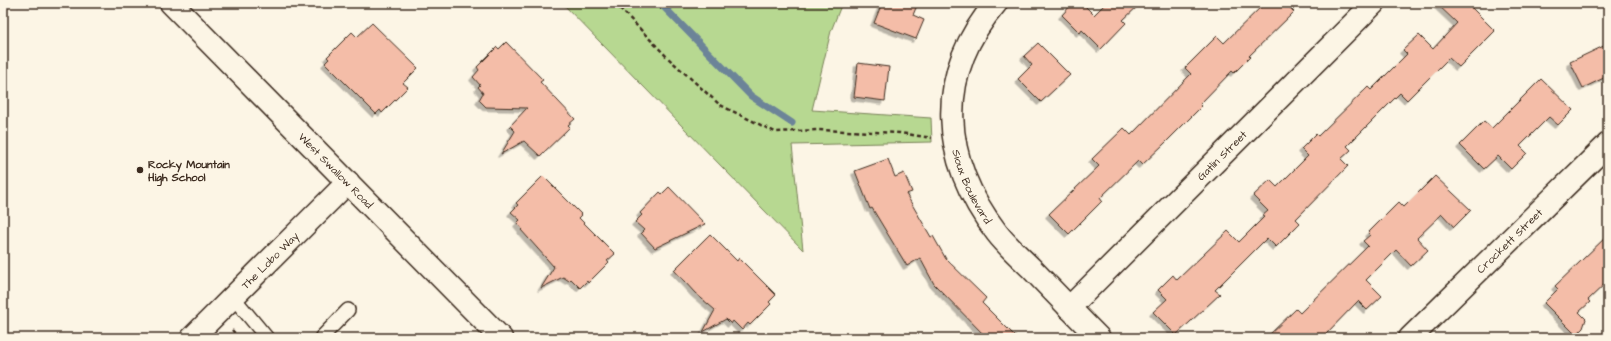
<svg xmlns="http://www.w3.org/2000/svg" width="1611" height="341" font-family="'Architects Daughter',sans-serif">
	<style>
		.green { fill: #b7d891; stroke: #798158 }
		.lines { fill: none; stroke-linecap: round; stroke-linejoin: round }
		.stream { stroke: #6c8498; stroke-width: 7 }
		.building { fill: #f4bda8; stroke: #3b2a1e; filter: url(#shadow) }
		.service-casing { stroke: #3b2a1e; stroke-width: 16 }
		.minor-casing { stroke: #3b2a1e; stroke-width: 25 }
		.path { stroke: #3b2a1e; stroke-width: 2.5; stroke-dasharray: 4 3; stroke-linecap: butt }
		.service { stroke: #fcf5e5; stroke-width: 13 }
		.minor { stroke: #fcf5e5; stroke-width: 22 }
		.poi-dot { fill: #3b2a1e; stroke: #fcf5e5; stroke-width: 1.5 }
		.labels { text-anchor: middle; stroke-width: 3.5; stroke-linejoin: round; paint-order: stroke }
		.street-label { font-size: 11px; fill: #3b2a1e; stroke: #fcf5e5 }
		.poi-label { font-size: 11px; font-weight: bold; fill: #3b2a1e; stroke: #fcf5e5; text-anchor: start }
	</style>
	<defs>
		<filter id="shadow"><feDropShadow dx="-3.5" dy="3.5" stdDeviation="0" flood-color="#0004"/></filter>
	</defs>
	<rect width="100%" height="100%" fill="#fcf5e5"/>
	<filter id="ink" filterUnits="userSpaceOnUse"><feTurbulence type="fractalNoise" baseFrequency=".025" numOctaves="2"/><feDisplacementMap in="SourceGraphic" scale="8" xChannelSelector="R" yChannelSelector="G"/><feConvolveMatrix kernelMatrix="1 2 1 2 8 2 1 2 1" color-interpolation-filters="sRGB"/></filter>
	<g filter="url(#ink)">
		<path class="green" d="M 562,3 L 842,3 L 831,31 L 812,110 L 931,118 L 932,142 L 792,145 L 803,250 Z"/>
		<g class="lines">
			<path class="stream" d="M 660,3 L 751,96 L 792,123"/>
		</g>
		<path class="building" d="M 882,3 L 918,3 L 913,15 L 924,20 L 916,39 L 874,23 Z
			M 1073,3 L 1082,3 L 1094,15 L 1106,3 L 1141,3 L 1123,20 L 1126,23 L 1101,49 L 1082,30 L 1080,33 L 1062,15 Z
			M 1265,3 L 1285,3 L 1294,12 L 1249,56 L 1250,57 L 1234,73 L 1232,71 L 1200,104 L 1202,106 L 1165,143 L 1142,165 L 1138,161 L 1100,198 L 1102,201 L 1069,234 L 1049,214 L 1099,166 L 1092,159 L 1124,128 L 1131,135 L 1191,74 L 1185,68 L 1217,36 L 1224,43 Z
			M 1436,3 L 1467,3 L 1495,31 L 1459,67 L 1449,58 L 1407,100 L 1400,93 L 1347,146 L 1351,150 L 1341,159 L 1348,166 L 1296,219 L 1300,223 L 1276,247 L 1267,238 L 1215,290 L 1220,294 L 1176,335 L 1153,312 L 1167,299 L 1158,290 L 1173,275 L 1177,280 L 1228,231 L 1239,242 L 1264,217 L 1262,216 L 1268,211 L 1253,196 L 1270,180 L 1277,187 L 1308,156 L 1301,149 L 1316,134 L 1318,136 L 1368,87 L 1371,90 L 1407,54 L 1403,50 L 1419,35 L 1433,49 L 1457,23 Z
			M 372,23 L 418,68 L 403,83 L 408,87 L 382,113 L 380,110 L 376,114 L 325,63 L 329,59 L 327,57 L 352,32 L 357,37 Z
			M 506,42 L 543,80 L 540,82 L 575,119 L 568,125 L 570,127 L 540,156 L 524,141 L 501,154 L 515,131 L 510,126 L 527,108 L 486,107 L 479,100 L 483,93 L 478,87 L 480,85 L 473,77 L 479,70 L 477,67 L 497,47 L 499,49 Z
			M 1038,43 L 1070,75 L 1041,102 L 1018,79 L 1032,65 L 1024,56 Z
			M 1608,44 L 1608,76 L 1583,88 L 1570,62 Z
			M 858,63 L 889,67 L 885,101 L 854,97 Z
			M 1541,79 L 1573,110 L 1558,125 L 1549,117 L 1520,146 L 1527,153 L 1511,169 L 1498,156 L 1484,169 L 1460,145 L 1484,121 L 1492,128 Z
			M 888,159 L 895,177 L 904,173 L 912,192 L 906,194 L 931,237 L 933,236 L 946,259 L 986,298 L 982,303 L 1017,338 L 987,338 L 934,284 L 920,258 L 907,266 L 872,208 L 870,209 L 855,171 Z
			M 543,176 L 582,215 L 579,218 L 615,254 L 607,261 L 609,262 L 588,283 L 587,281 L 580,288 L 571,279 L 569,281 L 563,277 L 541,288 L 554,267 L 521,230 L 522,229 L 517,223 L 520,220 L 511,212 L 518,205 L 516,203 Z
			M 1435,176 L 1471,210 L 1454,227 L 1442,214 L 1417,238 L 1428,250 L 1411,266 L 1396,250 L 1366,280 L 1382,296 L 1367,310 L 1358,301 L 1322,338 L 1266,338 L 1296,309 L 1300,313 L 1368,246 L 1363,241 L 1370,235 L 1368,233 L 1399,202 L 1404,207 Z
			M 669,187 L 705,224 L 655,248 L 641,233 L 644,230 L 635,222 L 642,215 L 640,213 L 660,192 L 662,194 Z
			M 710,234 L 737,261 L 739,258 L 776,295 L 769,302 L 771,304 L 750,325 L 748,323 L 742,330 L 733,321 L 731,324 L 726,319 L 703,332 L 715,310 L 695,293 L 674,270 Z
			M 1608,235 L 1608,281 L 1588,300 L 1590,302 L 1579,312 L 1586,319 L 1583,328 L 1576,335 L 1544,303 L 1558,289 L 1555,286 Z"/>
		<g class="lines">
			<defs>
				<path id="service" d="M 233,297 L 267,338
					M 321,338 L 348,310"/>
				<g id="minor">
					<path id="s1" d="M 171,3 L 501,338"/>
					<path id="s2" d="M 996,3 C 934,75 941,160 997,233 C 1007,246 1020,257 1031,268 C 1054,292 1076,315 1099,338"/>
					<path id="s3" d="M 1069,308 L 1374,3"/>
					<path id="s4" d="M 192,338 L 348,182"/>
					<path id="s5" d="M 1410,338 L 1608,144"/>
				</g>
			</defs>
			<use href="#service" class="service-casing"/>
			<use href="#minor" class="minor-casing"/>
			<path class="path" d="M 615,3 L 668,58 L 720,105 L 775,132 L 818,130 L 900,133 L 932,138
				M 232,330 L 239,338"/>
			<use href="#service" class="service"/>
			<use href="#minor" class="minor"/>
		</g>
	</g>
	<circle class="poi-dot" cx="140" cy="170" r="4"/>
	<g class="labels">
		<g class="street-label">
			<text dy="4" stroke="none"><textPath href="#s3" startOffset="216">Gatlin Street</textPath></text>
			<text dy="4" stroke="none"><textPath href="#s1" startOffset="235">West Swallow Road</textPath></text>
			<text dy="4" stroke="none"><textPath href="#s2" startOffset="198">Sioux Boulevard</textPath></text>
			<text dy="4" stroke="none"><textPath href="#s5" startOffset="139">Crockett Street</textPath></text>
			<text dy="4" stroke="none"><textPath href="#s4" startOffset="110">The Lobo Way</textPath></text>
		</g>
		<g class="poi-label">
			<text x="148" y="168">Rocky Mountain<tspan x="148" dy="13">High School</tspan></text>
		</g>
	</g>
	<rect width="1611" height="341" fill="none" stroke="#fcf5e5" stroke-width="16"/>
	<rect x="8" y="8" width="1595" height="325" fill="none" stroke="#3b2a1e" stroke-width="1.5" filter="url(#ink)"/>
</svg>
